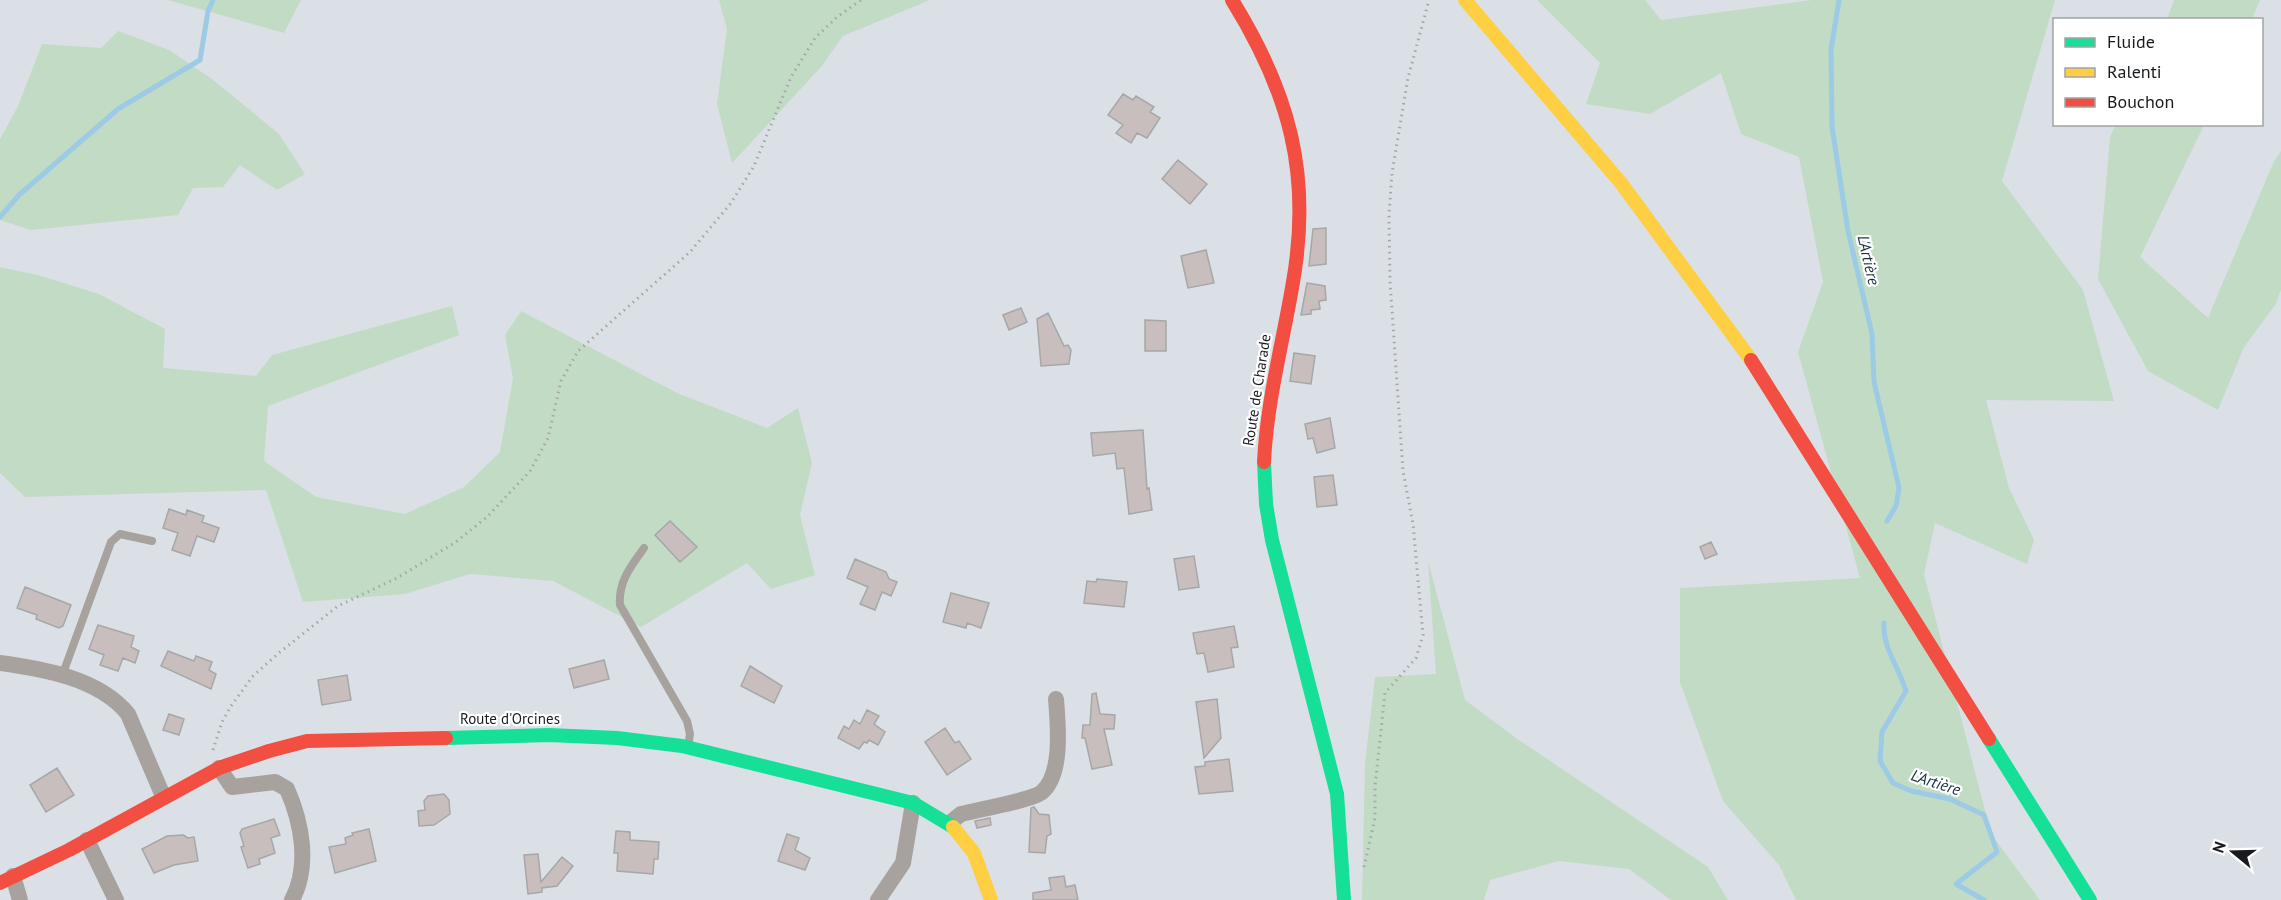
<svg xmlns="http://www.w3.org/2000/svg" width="2281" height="900" font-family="'PT Sans',sans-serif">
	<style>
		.green { fill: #c2dbc5 }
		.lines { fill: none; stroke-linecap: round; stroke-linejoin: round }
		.stream { stroke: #9dcae4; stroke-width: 5 }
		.building { fill: #c8bebd; stroke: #a6a7a8; stroke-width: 1.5 }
		.path { stroke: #a7a6a6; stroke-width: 3; stroke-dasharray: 1.5 4.5; stroke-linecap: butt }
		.lane { stroke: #a8a29e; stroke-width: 8 }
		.street { stroke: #a8a29e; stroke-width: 16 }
		.fast { stroke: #16e098; stroke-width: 14 }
		.slow { stroke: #ffcf43; stroke-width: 14 }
		.jam { stroke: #f24e42; stroke-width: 14 }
		.labels { text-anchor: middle; stroke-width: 4.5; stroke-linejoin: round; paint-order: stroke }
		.street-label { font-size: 15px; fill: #171b1e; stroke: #fff }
		.water-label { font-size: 16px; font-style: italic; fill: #143140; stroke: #fff }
	</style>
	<rect width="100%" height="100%" fill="#dae0e5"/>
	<path class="green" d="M 168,0 L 301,0 L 284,33 Z
		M 719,0 L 930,0 L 843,36 L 821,67 L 732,163 L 717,104 L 727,29 Z
		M 1537,0 L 1645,0 L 1661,20 L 1812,0 L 2055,0 L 2002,181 L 2083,290 L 2114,401 L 1986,400 L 2009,488 L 2034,540 L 2027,564 L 1935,523 L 1924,574 L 1991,834 L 2040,900 L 1796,900 L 1779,865 L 1723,801 L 1680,682 L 1680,588 L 1860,578 L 1798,352 L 1823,282 L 1799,157 L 1741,134 L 1721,73 L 1650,114 L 1586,104 L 1600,63 Z
		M 2174,0 L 2260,0 L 2252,19 L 2167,19 Z
		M 118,31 L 169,50 L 212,79 L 279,134 L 305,174 L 277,190 L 240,165 L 223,187 L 193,188 L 178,215 L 31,230 L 0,220 L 0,139 L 18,106 L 42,44 L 101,48 Z
		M 2116,125 L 2204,125 L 2140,257 L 2208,318 L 2274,161 L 2281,151 L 2281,290 L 2275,305 L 2244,347 L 2218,410 L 2148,371 L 2098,279 L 2110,137 Z
		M 0,267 L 41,276 L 99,294 L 165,329 L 163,368 L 256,376 L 272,355 L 452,306 L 459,335 L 268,406 L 264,461 L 316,497 L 405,514 L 464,487 L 500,452 L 513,378 L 505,335 L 521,311 L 677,393 L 767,428 L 798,408 L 812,463 L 800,515 L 815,575 L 771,589 L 747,563 L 641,627 L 553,581 L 470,574 L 405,594 L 303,602 L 266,490 L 25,497 L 0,473 Z
		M 1428,561 L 1465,700 L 1516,738 L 1708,867 L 1728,900 L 1671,900 L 1629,869 L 1559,861 L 1490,880 L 1484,900 L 1362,900 L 1365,763 L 1375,677 L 1436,674 Z"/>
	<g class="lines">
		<path class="stream" d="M 1839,0 L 1831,50 L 1832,127 L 1848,231 L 1872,334 L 1874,382 L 1899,488 L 1896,506 L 1887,521
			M 0,217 L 19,195 L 118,109 L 200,60 L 208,11 L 213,0
			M 1884,623 C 1882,647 1899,667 1906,691 L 1882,732 L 1880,761 L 1893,783 L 1911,791 L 1950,799 L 1984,815 L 1997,852 L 1956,884 L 1984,900"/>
	</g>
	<path class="building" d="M 1123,94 L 1133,100 L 1136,96 L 1154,107 L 1150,112 L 1160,118 L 1147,138 L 1137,133 L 1131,143 L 1116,133 L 1123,125 L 1108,115 Z
		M 1178,160 L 1207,184 L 1190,204 L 1162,179 Z
		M 1326,228 L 1326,264 L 1309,266 L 1313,229 Z
		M 1206,250 L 1214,283 L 1188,288 L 1181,256 Z
		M 1307,283 L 1325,286 L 1326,300 L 1319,301 L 1320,309 L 1311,310 L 1311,314 L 1301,315 Z
		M 1021,308 L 1027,322 L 1009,330 L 1003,315 Z
		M 1048,313 L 1064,346 L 1068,345 L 1071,350 L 1069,364 L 1041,366 L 1037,319 Z
		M 1145,320 L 1166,321 L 1166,351 L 1145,351 Z
		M 1294,353 L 1315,356 L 1311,384 L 1290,381 Z
		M 1330,418 L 1335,448 L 1317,453 L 1313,438 L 1308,439 L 1305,424 Z
		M 1143,430 L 1147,489 L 1149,488 L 1152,510 L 1129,514 L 1124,468 L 1117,469 L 1115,453 L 1093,456 L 1091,433 Z
		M 1333,475 L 1337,505 L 1317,507 L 1314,477 Z
		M 169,509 L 186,515 L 187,510 L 204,516 L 202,522 L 219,528 L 214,542 L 197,536 L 190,556 L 172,550 L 178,533 L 163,528 Z
		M 670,521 L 697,547 L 680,562 L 655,535 Z
		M 1711,542 L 1717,554 L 1705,559 L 1700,547 Z
		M 1194,556 L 1199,587 L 1179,590 L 1174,559 Z
		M 855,559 L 886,572 L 889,579 L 897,582 L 891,596 L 882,592 L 875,610 L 860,604 L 868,587 L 847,578 Z
		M 1097,579 L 1127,582 L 1124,607 L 1084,603 L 1087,581 L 1096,582 Z
		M 25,587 L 71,605 L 63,626 L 59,628 L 36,619 L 37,615 L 17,608 Z
		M 951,593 L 989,603 L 981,628 L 967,623 L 966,628 L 943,622 Z
		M 98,625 L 134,636 L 131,647 L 139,651 L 135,663 L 123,658 L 118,671 L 100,665 L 104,655 L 89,649 Z
		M 1234,626 L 1238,647 L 1231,648 L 1234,667 L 1208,672 L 1204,653 L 1197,654 L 1193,633 Z
		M 168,651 L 194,661 L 196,656 L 212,662 L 209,670 L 216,674 L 211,689 L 161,666 Z
		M 604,660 L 609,679 L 574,688 L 569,669 Z
		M 750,666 L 782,686 L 774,703 L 741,686 Z
		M 347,675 L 351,700 L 322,705 L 318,680 Z
		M 1096,693 L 1100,714 L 1115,715 L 1114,729 L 1104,729 L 1112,765 L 1092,769 L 1085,738 L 1082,738 L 1083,725 L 1090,725 L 1092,694 Z
		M 1217,699 L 1221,738 L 1204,758 L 1196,702 Z
		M 867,710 L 879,716 L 874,724 L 885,732 L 878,745 L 869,740 L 867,743 L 864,742 L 859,749 L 838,738 L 844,726 L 849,729 L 854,720 L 860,724 Z
		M 169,714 L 184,719 L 179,735 L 163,730 Z
		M 945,728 L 955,743 L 959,741 L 971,759 L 947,775 L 925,742 Z
		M 1229,759 L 1233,791 L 1199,794 L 1195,767 L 1205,766 L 1205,762 Z
		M 57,768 L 74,795 L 46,812 L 30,785 Z
		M 444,794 L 449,800 L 450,814 L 434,825 L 419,826 L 418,811 L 425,810 L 424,801 L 428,796 Z
		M 1034,807 L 1039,814 L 1049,815 L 1051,834 L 1047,836 L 1045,853 L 1029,852 L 1031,808 Z
		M 990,818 L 991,825 L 977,828 L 975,821 Z
		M 274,819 L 280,835 L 271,838 L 275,853 L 259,859 L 260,864 L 248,868 L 241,847 L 244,846 L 240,833 L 242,829 Z
		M 369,829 L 376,861 L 335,873 L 329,847 L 346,844 L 345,838 L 353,835 L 352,833 Z
		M 616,831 L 630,832 L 630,840 L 659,842 L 658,859 L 654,859 L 653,874 L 617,871 L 618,853 L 614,853 Z
		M 787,834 L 799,838 L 795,850 L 810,858 L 805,870 L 778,861 Z
		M 183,835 L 188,838 L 194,837 L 198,861 L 174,865 L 154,873 L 142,849 L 167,836 Z
		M 538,854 L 541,882 L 562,857 L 573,866 L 557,886 L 542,888 L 542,892 L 528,894 L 524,855 Z
		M 1064,876 L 1066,887 L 1075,885 L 1078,900 L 1033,900 L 1033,893 L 1051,890 L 1049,878 Z"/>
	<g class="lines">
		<path class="path" d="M 213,750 L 222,722 L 231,706 L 253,676 L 280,652 L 338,606 L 397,578 L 456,542 L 487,517 L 530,471 L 548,438 L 561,381 L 578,351 L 690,252 L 731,203 L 754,166 L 791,77 L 815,38 L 837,17 L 861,0
			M 1364,867 L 1375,818 L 1375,786 L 1385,693 L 1416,658 L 1423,635 L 1413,524 L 1403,471 L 1390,281 L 1389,215 L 1392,173 L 1408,78 L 1429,0"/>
		<path class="lane" d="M 644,548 C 631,566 618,582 620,605 L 687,721 L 690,734 L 688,747
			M 62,676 L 111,542 L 120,534 L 152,541"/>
		<path class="street" d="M 0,663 C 43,669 99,678 128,714 L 163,796
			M 219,768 L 232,787 L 275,782 L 287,789 C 302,823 310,866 292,900
			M 951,822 L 961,814 C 976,810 1033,800 1042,792 C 1063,774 1058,725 1056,699
			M 87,840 L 116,900
			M 13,876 L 20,900
			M 878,900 L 903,863 L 913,803"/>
		<path class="fast" d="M 1264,462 L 1266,504 L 1272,540 L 1337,794 L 1344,900
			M 446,738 L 549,735 L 617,738 L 682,746 L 913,803 L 953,827
			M 1989,739 L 2090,900"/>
		<path class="slow" d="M 1465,0 L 1621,183 L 1751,360
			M 953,827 L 974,853 L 991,900"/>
		<path class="jam" d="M 1232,0 C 1289,92 1312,174 1293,282 C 1283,342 1267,400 1264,462
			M 1751,360 L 1989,739
			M 0,883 L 69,850 L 219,768 L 269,751 L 307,741 L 446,738"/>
	</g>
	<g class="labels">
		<g class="street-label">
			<text transform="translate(1257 390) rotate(-81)" y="5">Route de Charade</text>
			<text x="510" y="724">Route d'Orcines</text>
		</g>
		<g class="water-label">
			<text transform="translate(1869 260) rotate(77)" y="6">L'Artière</text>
			<text transform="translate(1936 782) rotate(18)" y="6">L'Artière</text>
		</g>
	</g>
	<rect x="2053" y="18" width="210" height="108" fill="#ffffff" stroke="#a2a4a5" stroke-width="1.5"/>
	<rect x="2065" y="38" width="30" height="9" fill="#16e098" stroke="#a2a4a5" stroke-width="1.5"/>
	<text x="2107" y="48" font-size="18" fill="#171b1e">Fluide</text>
	<rect x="2065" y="68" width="30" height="9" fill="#ffcf43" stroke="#a2a4a5" stroke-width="1.5"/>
	<text x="2107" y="78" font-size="18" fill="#171b1e">Ralenti</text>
	<rect x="2065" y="98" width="30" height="9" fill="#f24e42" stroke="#a2a4a5" stroke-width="1.5"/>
	<text x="2107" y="108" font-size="18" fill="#171b1e">Bouchon</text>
	<g transform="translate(2233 852) rotate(289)" stroke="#ffffff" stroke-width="4.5" paint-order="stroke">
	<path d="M0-4.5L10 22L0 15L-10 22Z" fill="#171b1e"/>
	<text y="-9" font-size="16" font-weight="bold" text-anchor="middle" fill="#171b1e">N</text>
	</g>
</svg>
